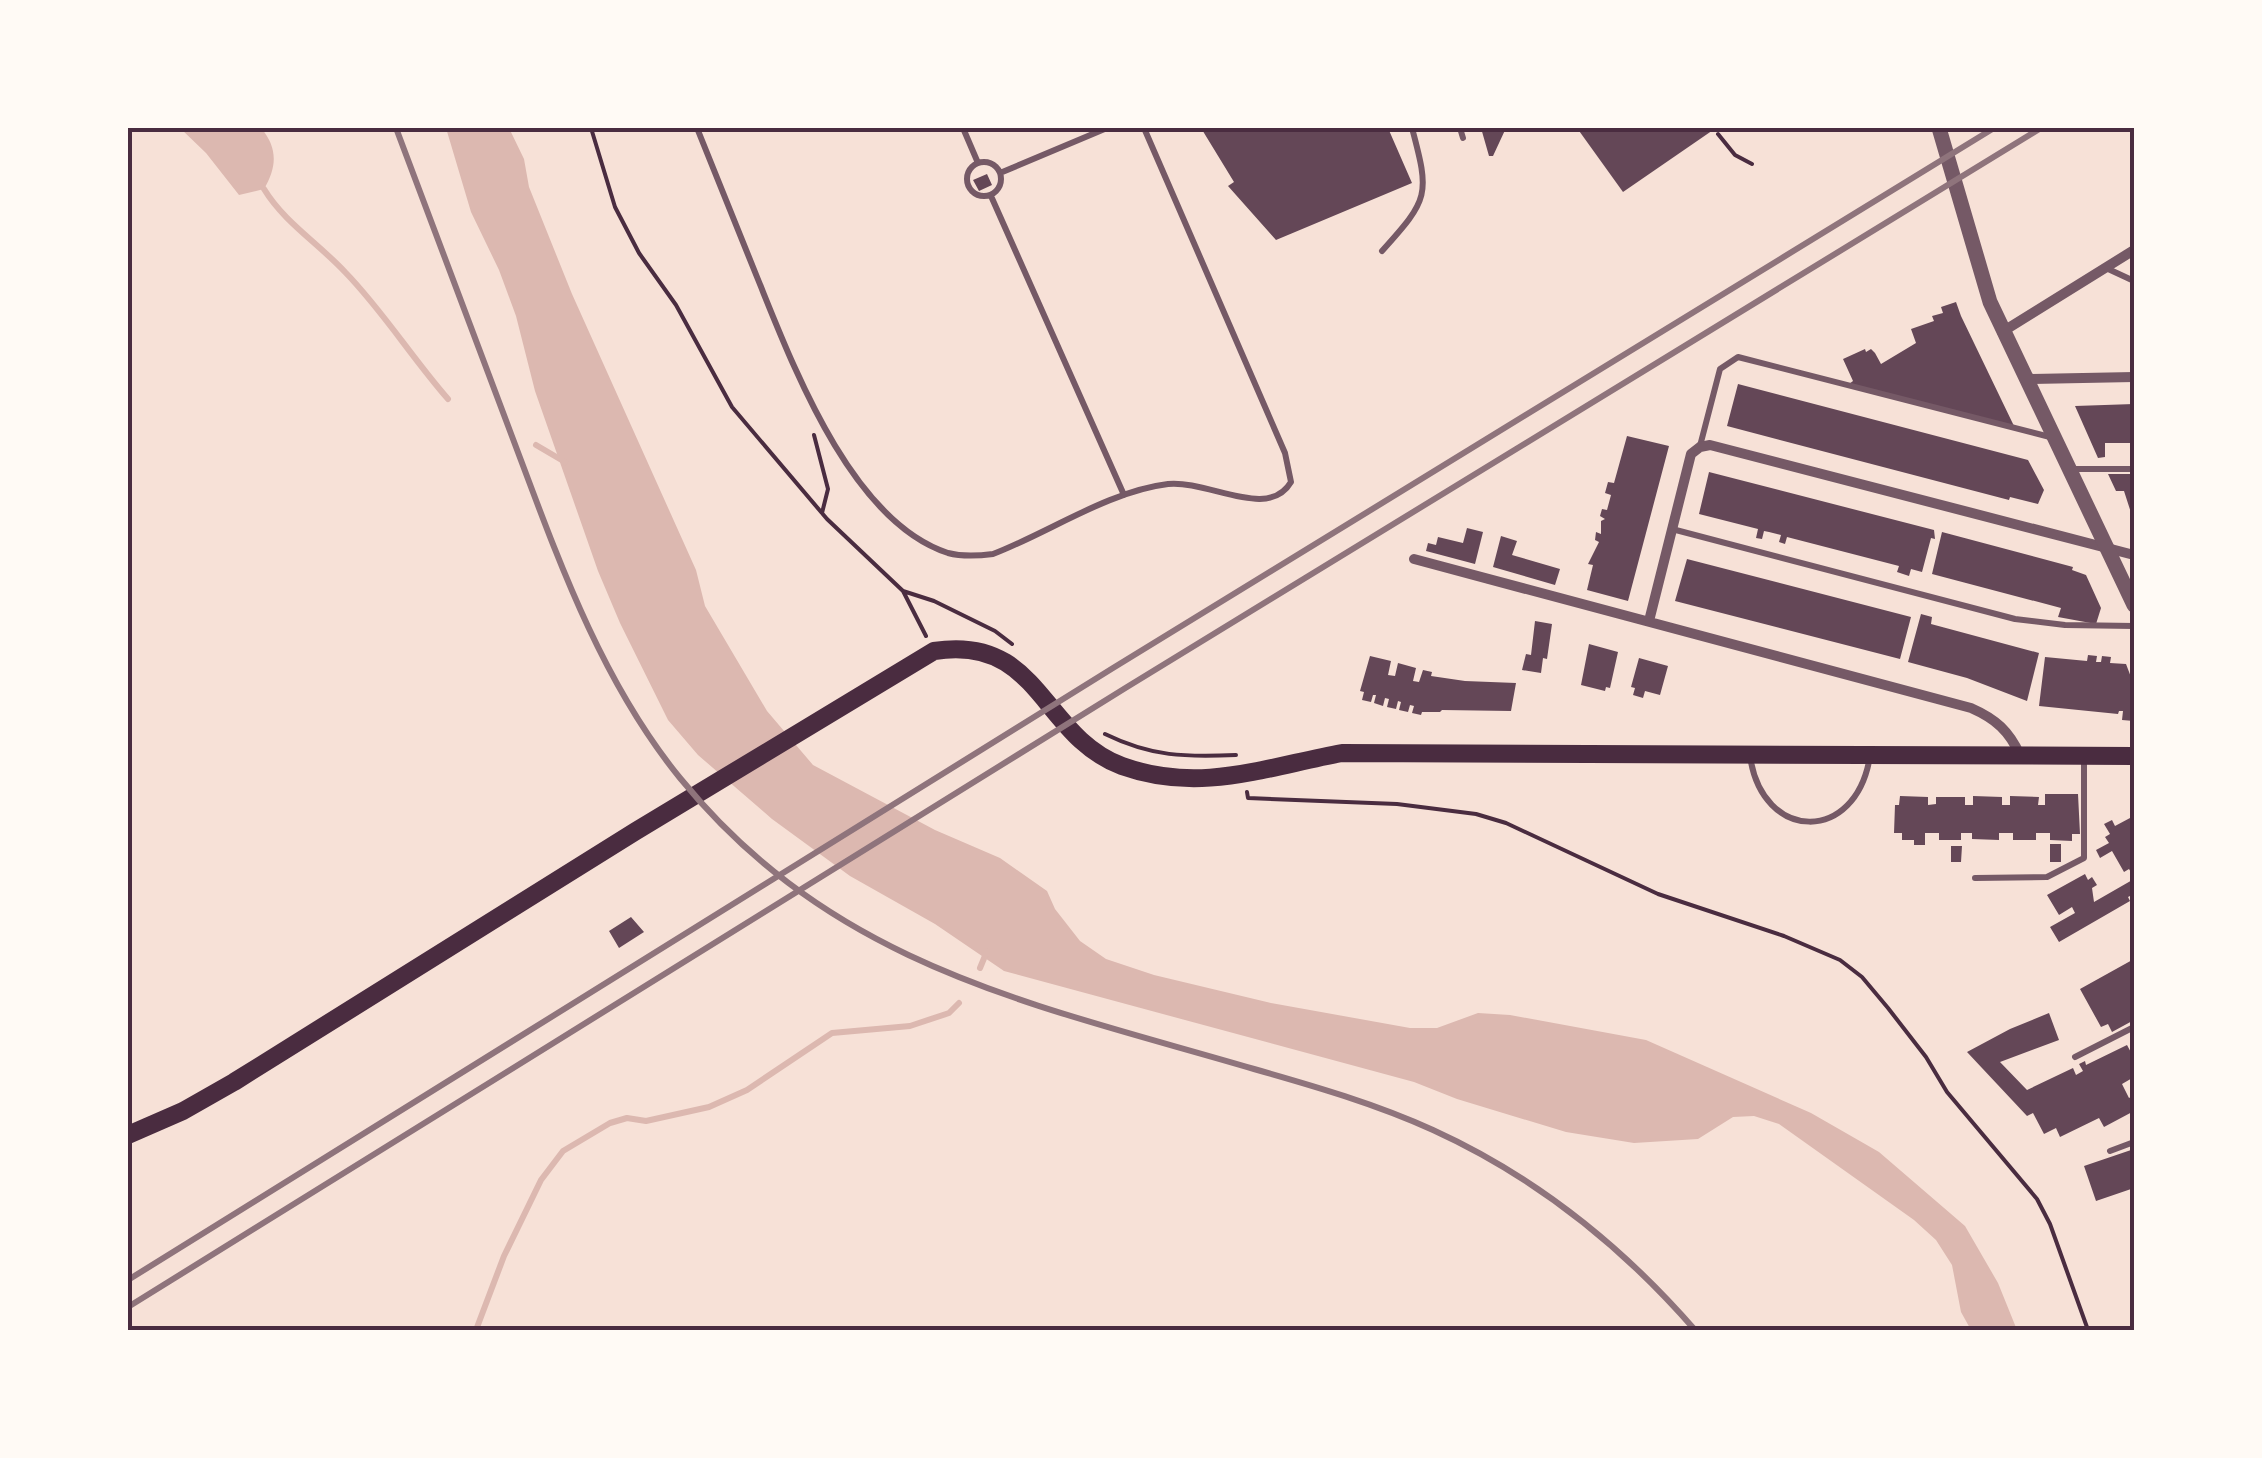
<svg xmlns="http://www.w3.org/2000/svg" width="2262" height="1458" font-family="'PT Sans',sans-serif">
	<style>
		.water { fill: #dcb8b0 }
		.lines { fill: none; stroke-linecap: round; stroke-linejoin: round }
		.stream { stroke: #dcb8b0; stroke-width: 6 }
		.building { fill: #644757 }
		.path { stroke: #4a2c40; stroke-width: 4 }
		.service { stroke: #755966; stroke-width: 6 }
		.minor { stroke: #755966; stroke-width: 10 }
		.tertiary { stroke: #755966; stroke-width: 15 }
		.secondary { stroke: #4a2c40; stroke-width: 18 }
		.rail { stroke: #8f747c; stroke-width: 6 }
		.neatline { fill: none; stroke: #4a2c40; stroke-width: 4 }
	</style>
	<rect width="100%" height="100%" fill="#f7e1d7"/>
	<path class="water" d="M 180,128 L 261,128 C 278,148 277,167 264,189 L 239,195 L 206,153 Z
		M 446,128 L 509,128 L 524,159 L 529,187 L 572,294 L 696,570 L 705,606 L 767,711 L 813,765 L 935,830 L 1000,858 L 1047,891 L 1055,909 L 1080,941 L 1106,959 L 1154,975 L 1271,1003 L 1410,1028 L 1437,1028 L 1478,1013 L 1510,1015 L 1646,1040 L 1811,1113 L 1879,1152 L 1965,1226 L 1998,1283 L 2017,1330 L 1971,1330 L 1961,1312 L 1952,1265 L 1936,1240 L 1914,1220 L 1779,1124 L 1754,1116 L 1733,1117 L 1698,1139 L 1634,1143 L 1566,1132 L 1457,1099 L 1414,1082 L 1004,971 L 935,924 L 850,876 L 772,819 L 698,755 L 668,720 L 620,623 L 598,571 L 535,391 L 516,316 L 499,270 L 471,212 Z"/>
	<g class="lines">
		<path class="stream" d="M 264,189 C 284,222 318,243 345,272 C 383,311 412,358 448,399
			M 536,445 L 565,462
			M 980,968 L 987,951
			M 476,1330 L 504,1256 L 541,1180 L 563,1151 L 610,1123 L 627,1118 L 646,1121 L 709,1107 L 747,1090 L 832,1033 L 910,1026 L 949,1013 L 959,1003"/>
	</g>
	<path class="building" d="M 1201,128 L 1388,128 L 1412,183 L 1276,240 L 1228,186 L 1234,182 Z
		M 1481,128 L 1506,128 L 1493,156 L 1489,156 Z
		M 1577,128 L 1716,128 L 1623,192 Z
		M 987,174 L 992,185 L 979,191 L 973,180 Z
		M 1956,302 L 1961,316 L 2014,426 L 1849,384 L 1853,381 L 1843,359 L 1865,349 L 1866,352 L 1871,349 L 1875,353 L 1881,364 L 1916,343 L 1911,329 L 1934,321 L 1932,316 L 1943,313 L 1941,307 Z
		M 1738,384 L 2028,460 L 2044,490 L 2038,504 L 2010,497 L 2009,500 L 1727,426 Z
		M 2134,404 L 2134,447 L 2131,443 L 2105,443 L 2105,457 L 2098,458 L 2075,406 Z
		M 1627,436 L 1669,446 L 1628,601 L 1587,590 L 1593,565 L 1588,564 L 1599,542 L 1595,540 L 1596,532 L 1601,534 L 1601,521 L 1605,519 L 1600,516 L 1602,509 L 1607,510 L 1611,495 L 1605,493 L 1608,482 L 1614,483 Z
		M 1709,472 L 1934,530 L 1935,539 L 1931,538 L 1922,572 L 1911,569 L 1909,576 L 1897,572 L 1899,566 L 1787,537 L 1785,544 L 1779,542 L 1781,535 L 1769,532 L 1764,531 L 1762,539 L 1756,538 L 1758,529 L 1699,514 Z
		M 2108,474 L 2131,474 L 2134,522 L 2124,491 L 2116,491 Z
		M 1467,528 L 1483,532 L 1475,564 L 1426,551 L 1428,543 L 1436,545 L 1438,537 L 1463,543 Z
		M 1942,532 L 2073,567 L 2072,570 L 2086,575 L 2101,608 L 2096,624 L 2058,617 L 2061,608 L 1932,574 Z
		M 1501,536 L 1517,541 L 1512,555 L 1560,569 L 1555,585 L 1493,567 Z
		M 1687,559 L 1911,617 L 1900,659 L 1675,601 Z
		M 1921,614 L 1932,617 L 1931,624 L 2039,653 L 2027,701 L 1967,678 L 1908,662 Z
		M 1535,621 L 1552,624 L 1547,659 L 1543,658 L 1541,673 L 1522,670 L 1526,654 L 1531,655 Z
		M 1589,644 L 1618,652 L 1610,688 L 1606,687 L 1605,691 L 1581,685 Z
		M 2088,655 L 2097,656 L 2096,662 L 2101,662 L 2102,656 L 2111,657 L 2110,663 L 2126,664 L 2134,685 L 2134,721 L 2122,720 L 2123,711 L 2119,711 L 2118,714 L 2039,706 L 2045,657 L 2087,661 Z
		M 1370,656 L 1391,661 L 1388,675 L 1395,676 L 1398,663 L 1416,668 L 1413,681 L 1419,682 L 1423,670 L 1432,672 L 1431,676 L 1465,681 L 1516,683 L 1511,711 L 1442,710 L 1440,712 L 1422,712 L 1421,715 L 1412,713 L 1414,706 L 1410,705 L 1408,712 L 1399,710 L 1401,702 L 1398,701 L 1396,709 L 1387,707 L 1389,699 L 1385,698 L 1383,706 L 1374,703 L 1376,695 L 1373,695 L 1371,702 L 1362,700 L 1364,692 L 1360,691 Z
		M 1639,658 L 1668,666 L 1660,695 L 1645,691 L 1643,698 L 1633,695 L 1635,688 L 1631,687 Z
		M 2045,794 L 2078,794 L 2080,834 L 2072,834 L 2072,841 L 2050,840 L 2050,833 L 2036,833 L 2036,840 L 2013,840 L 2013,833 L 1999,833 L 1999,840 L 1972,839 L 1972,833 L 1961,833 L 1961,840 L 1939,840 L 1939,833 L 1925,833 L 1925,845 L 1914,845 L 1914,840 L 1902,840 L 1902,833 L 1894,833 L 1895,805 L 1899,805 L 1900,796 L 1928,797 L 1928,805 L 1936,804 L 1936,797 L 1965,797 L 1965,805 L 1973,805 L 1973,796 L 2002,797 L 2002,805 L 2010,805 L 2010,796 L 2039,797 L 2038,805 L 2045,805 Z
		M 2130,818 L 2134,826 L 2134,872 L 2132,874 L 2129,869 L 2124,872 L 2112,851 L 2100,858 L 2096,850 L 2109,843 L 2105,837 L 2110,834 L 2104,824 L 2112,820 L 2115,826 Z
		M 2050,844 L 2061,844 L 2061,862 L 2050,862 Z
		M 1951,846 L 1962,846 L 1961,862 L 1951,862 Z
		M 2085,874 L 2088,880 L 2092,877 L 2097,885 L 2092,888 L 2094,902 L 2134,879 L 2134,894 L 2128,897 L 2130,901 L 2059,942 L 2050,927 L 2075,913 L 2072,907 L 2059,915 L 2047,895 Z
		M 631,917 L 644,932 L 619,948 L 609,931 Z
		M 2134,959 L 2134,1020 L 2112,1032 L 2108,1024 L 2101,1027 L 2080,989 Z
		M 2049,1013 L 2059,1040 L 2000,1062 L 2027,1090 L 2073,1068 L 2076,1075 L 2083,1071 L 2079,1064 L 2085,1061 L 2086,1065 L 2127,1045 L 2134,1058 L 2134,1077 L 2122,1084 L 2129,1098 L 2134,1095 L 2134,1111 L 2104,1127 L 2099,1118 L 2060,1137 L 2056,1128 L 2044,1134 L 2033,1113 L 2027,1116 L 1967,1052 L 2010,1029 Z
		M 2134,1149 L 2134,1188 L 2096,1201 L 2084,1166 Z"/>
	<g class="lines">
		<path class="path" d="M 591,128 L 615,207 L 639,253 L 676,305 L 732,407 L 827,519 L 903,591 L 934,601 L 995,631 L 1012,644
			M 1718,134 L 1735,155 L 1752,164
			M 814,435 L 828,489 L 822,513
			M 903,591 L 926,636
			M 1105,734 C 1152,757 1185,757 1236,755
			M 1247,792 L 1248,798 L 1397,804 L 1476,814 L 1506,823 L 1658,894 L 1784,936 L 1840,960 L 1862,977 L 1888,1008 L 1926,1057 L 1947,1092 L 2037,1199 L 2050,1224 L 2088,1330"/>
		<path class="service" d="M 697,128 C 717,177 737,227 757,277 C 792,363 850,521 948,553 C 963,557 978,556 993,554 C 1048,533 1109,491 1168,484 C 1209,480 1268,521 1291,482 L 1285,453 L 1144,128
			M 963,128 L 978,163
			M 1460,128 L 1463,138
			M967 179a17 17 0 1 1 34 0a17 17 0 1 1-34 0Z
			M 1000,173 L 1107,128
			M 991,196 L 1124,495
			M 1382,251 C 1429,199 1430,195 1412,128
			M 2106,268 L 2134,281
			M 1700,446 L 1720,369 L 1738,357 L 2050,437
			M 2070,469 L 2134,469
			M 1672,529 L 2015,619 L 2065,625 L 2134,626
			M 1750,756 C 1762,842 1856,845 1870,756
			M 1975,878 L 2047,877 L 2084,858 L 2084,757
			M 2075,1057 L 2134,1027
			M 2110,1151 L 2134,1142"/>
		<path class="minor" d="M 2002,332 L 2134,250
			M 2026,379 L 2134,377
			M 1414,559 L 1971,708 C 1996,719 2009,731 2020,755
			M 1649,621 L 1691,454 L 1700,447 L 1710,445 L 2134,555"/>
		<path class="tertiary" d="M 1939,128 L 1990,302 L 2134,605"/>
		<path class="secondary" d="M 128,1135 L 183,1111 L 234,1082 L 636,831 L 934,651 C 1040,634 1041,736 1122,766 C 1200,794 1266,767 1342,753 L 2134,756"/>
		<path class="rail" d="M 396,128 C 435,231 474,335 513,439 C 557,556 600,680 680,778 C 834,967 1033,1004 1254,1069 C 1314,1086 1376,1104 1433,1130 C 1536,1177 1622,1246 1695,1330
			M 128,1280 L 1113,668 L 1994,128
			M 128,1307 L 1127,687 L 2041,128"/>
	</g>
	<rect width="2262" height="1458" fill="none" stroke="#fffaf5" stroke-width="260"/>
	<rect x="130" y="130" width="2002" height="1198" class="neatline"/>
</svg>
